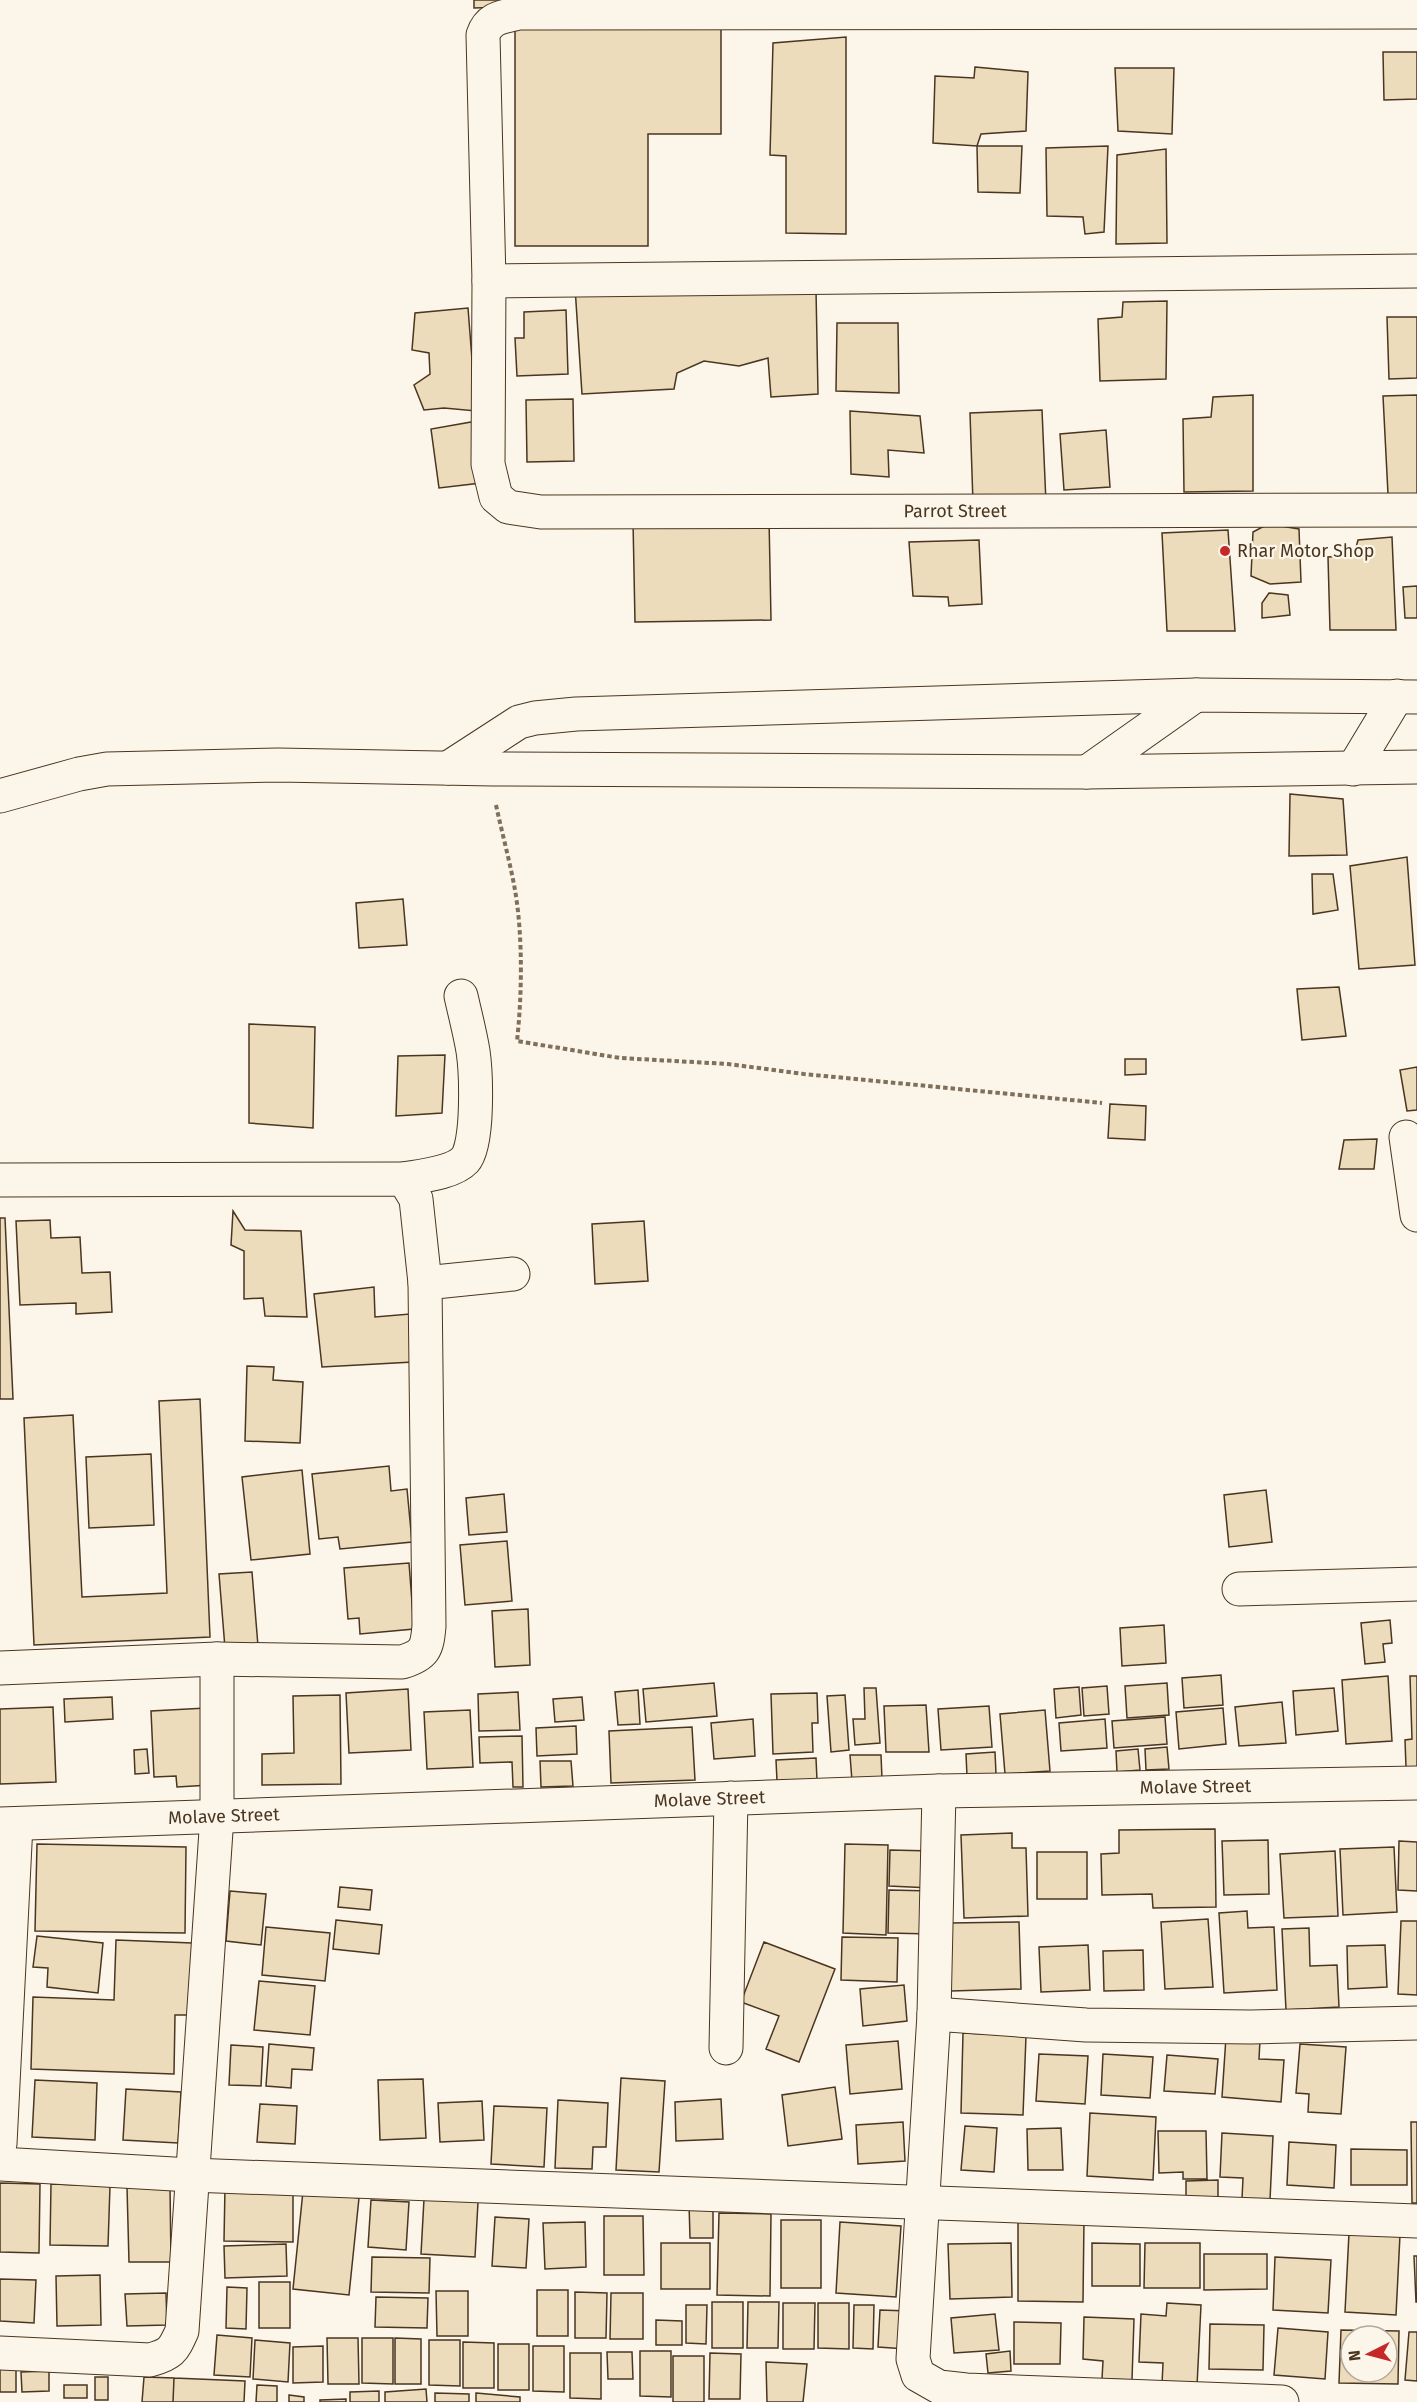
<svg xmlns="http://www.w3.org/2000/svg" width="1417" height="2402" font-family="'Fira Sans',sans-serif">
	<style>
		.building { fill: #ecdcbc; stroke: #4a3520; stroke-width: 1.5; fill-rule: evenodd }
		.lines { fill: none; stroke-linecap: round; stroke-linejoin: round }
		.minor-casing { stroke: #4a3520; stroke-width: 35 }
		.path { stroke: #7f6f5c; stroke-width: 4; stroke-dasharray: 4.5 3; stroke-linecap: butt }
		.minor { stroke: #fbf6e9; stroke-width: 33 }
		.poi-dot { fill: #c62828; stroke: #fbf6e9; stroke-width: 2 }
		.labels { text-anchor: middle; stroke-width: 4.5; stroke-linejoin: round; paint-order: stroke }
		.street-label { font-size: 18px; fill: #4a3520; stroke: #fbf6e9 }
		.poi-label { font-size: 18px; fill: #4a3520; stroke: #fbf6e9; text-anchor: start }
	</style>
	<rect width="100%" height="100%" fill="#fbf6e9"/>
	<path class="building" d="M 474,0 L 508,0 L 508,7 L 474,8 Z
		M 515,23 L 721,23 L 721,134 L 648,134 L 648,246 L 515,246 Z
		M 846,37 L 846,234 L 786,233 L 786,156 L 770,155 L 773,43 Z
		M 1383,52 L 1417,52 L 1417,99 L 1384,100 Z
		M 975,67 L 1028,72 L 1026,131 L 981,134 L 977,146 L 933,143 L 935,76 L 974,78 Z
		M 1115,68 L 1174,68 L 1172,134 L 1118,131 Z
		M 977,146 L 1022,146 L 1020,193 L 978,192 Z
		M 1108,146 L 1104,232 L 1085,234 L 1083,217 L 1047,216 L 1046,148 Z
		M 1166,149 L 1167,243 L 1116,244 L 1117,155 Z
		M 575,287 L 816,290 L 818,394 L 771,397 L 768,358 L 739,366 L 704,361 L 677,373 L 674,389 L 582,394 Z
		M 1167,301 L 1166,379 L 1100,381 L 1098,319 L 1122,317 L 1123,302 Z
		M 468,308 L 476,411 L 444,408 L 424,410 L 414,385 L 430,374 L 429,353 L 412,350 L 415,313 Z
		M 566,310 L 568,374 L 517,376 L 515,338 L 524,338 L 524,312 Z
		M 1387,317 L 1417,317 L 1417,378 L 1389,379 Z
		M 837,323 L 898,323 L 899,393 L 836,391 Z
		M 1253,395 L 1253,491 L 1184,492 L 1183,419 L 1211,417 L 1213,397 Z
		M 1417,395 L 1417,494 L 1388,494 L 1383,396 Z
		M 573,399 L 574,461 L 527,462 L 526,400 Z
		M 1042,410 L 1046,503 L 973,503 L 970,413 Z
		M 850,411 L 920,416 L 924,453 L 888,450 L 889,477 L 851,474 Z
		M 477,421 L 481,483 L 439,488 L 431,429 Z
		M 1106,430 L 1110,487 L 1064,490 L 1060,434 Z
		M 769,518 L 771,620 L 635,622 L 633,521 Z
		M 1268,524 L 1299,529 L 1301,582 L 1270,584 L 1251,576 L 1253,532 Z
		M 1228,530 L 1235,631 L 1167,631 L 1162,533 Z
		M 1392,537 L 1396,630 L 1330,630 L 1328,557 L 1354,555 L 1358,540 Z
		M 979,540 L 982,604 L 949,606 L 948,597 L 913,596 L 909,542 Z
		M 1417,586 L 1417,618 L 1405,618 L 1403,587 Z
		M 1269,593 L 1288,595 L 1290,615 L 1262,618 L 1262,603 Z
		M 1290,794 L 1343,799 L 1347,855 L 1289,856 Z
		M 1407,857 L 1415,965 L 1359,969 L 1350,866 Z
		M 1312,874 L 1333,874 L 1338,910 L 1313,914 Z
		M 403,899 L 407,945 L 359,948 L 356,903 Z
		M 1339,987 L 1346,1036 L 1302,1040 L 1297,989 Z
		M 249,1024 L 315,1027 L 313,1128 L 249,1123 Z
		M 445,1055 L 442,1113 L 396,1116 L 398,1056 Z
		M 1125,1059 L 1146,1059 L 1146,1074 L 1125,1075 Z
		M 1417,1067 L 1417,1110 L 1407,1111 L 1400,1070 Z
		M 1110,1104 L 1146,1106 L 1145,1140 L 1108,1138 Z
		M 1377,1139 L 1374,1169 L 1339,1169 L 1344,1140 Z
		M 233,1211 L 245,1230 L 301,1231 L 307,1317 L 265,1316 L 263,1298 L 244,1299 L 244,1251 L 231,1245 Z
		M 0,1218 L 5,1218 L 13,1399 L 0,1399 Z
		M 50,1220 L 51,1238 L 80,1237 L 82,1273 L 110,1272 L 112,1312 L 76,1314 L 76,1303 L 20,1305 L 16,1221 Z
		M 644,1221 L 648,1281 L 595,1284 L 592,1224 Z
		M 374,1287 L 375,1317 L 410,1314 L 413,1362 L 322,1367 L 314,1294 Z
		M 247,1366 L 274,1367 L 273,1380 L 303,1382 L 300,1443 L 245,1441 Z
		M 200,1399 L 210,1637 L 34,1645 L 24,1418 L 73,1415 L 82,1597 L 167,1593 L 159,1401 Z
		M 151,1454 L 154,1525 L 89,1528 L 86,1457 Z
		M 389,1466 L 391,1491 L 407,1489 L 412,1542 L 340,1549 L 338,1537 L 319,1539 L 312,1474 Z
		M 302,1470 L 310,1554 L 251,1560 L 242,1477 Z
		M 1266,1490 L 1272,1542 L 1229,1547 L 1224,1495 Z
		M 504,1494 L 507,1532 L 469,1535 L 466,1498 Z
		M 507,1541 L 512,1601 L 465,1605 L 460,1545 Z
		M 409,1563 L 414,1629 L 360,1634 L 359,1618 L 348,1619 L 344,1568 Z
		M 252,1572 L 258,1646 L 225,1648 L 219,1574 Z
		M 528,1609 L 530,1665 L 495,1667 L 492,1611 Z
		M 1390,1620 L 1392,1643 L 1383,1644 L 1385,1662 L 1365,1664 L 1361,1623 Z
		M 1164,1625 L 1166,1663 L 1122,1666 L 1120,1628 Z
		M 1221,1675 L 1223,1705 L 1184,1708 L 1182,1678 Z
		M 1388,1676 L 1392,1741 L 1346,1744 L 1342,1680 Z
		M 1410,1676 L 1417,1676 L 1417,1767 L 1406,1767 L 1405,1740 L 1412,1739 Z
		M 714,1683 L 717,1716 L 646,1722 L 643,1689 Z
		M 1167,1683 L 1169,1715 L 1127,1718 L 1125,1686 Z
		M 1107,1686 L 1109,1714 L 1084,1716 L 1082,1688 Z
		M 1079,1687 L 1081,1715 L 1056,1718 L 1054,1689 Z
		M 864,1688 L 876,1688 L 880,1743 L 855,1745 L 853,1719 L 865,1719 Z
		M 1334,1688 L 1338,1731 L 1296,1735 L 1293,1691 Z
		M 408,1689 L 411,1750 L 349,1753 L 346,1693 Z
		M 638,1690 L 640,1724 L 618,1725 L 615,1692 Z
		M 518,1692 L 520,1730 L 479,1731 L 478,1694 Z
		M 817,1693 L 818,1723 L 812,1723 L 813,1752 L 773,1754 L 771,1694 Z
		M 340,1695 L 341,1784 L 262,1785 L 262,1754 L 294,1753 L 293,1696 Z
		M 845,1695 L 849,1750 L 831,1752 L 827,1696 Z
		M 112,1697 L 113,1719 L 65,1722 L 64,1699 Z
		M 582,1697 L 584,1720 L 555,1722 L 553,1699 Z
		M 1282,1702 L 1286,1743 L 1239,1746 L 1235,1707 Z
		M 926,1705 L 929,1752 L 886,1752 L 884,1706 Z
		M 989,1706 L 992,1747 L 941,1750 L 938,1709 Z
		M 53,1707 L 56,1782 L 0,1784 L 0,1709 Z
		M 206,1708 L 210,1785 L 177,1787 L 176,1776 L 154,1777 L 151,1711 Z
		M 1223,1708 L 1226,1744 L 1179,1749 L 1176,1712 Z
		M 470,1710 L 473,1767 L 427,1769 L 424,1712 Z
		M 1045,1710 L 1050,1771 L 1005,1774 L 1000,1714 Z
		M 1165,1717 L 1167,1744 L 1114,1748 L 1112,1721 Z
		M 753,1719 L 755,1756 L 714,1759 L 711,1723 Z
		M 1105,1719 L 1107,1748 L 1061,1751 L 1059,1723 Z
		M 576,1726 L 577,1754 L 537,1756 L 536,1728 Z
		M 692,1727 L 695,1780 L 611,1783 L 609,1731 Z
		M 522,1736 L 523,1787 L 513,1787 L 512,1762 L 480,1763 L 479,1737 Z
		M 1167,1747 L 1169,1769 L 1146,1770 L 1145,1749 Z
		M 147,1749 L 149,1773 L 135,1774 L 134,1750 Z
		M 1138,1749 L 1140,1770 L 1117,1772 L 1116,1751 Z
		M 995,1752 L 996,1774 L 967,1776 L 966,1754 Z
		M 850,1755 L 881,1755 L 882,1779 L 852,1781 Z
		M 816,1758 L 817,1780 L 777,1781 L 776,1760 Z
		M 540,1761 L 571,1761 L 573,1786 L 541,1787 Z
		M 1215,1829 L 1216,1907 L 1153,1908 L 1152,1894 L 1102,1895 L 1101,1854 L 1119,1853 L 1119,1830 Z
		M 1012,1833 L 1012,1848 L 1026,1848 L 1028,1916 L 964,1918 L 961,1835 Z
		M 1268,1840 L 1269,1894 L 1224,1895 L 1222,1841 Z
		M 1399,1841 L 1417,1842 L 1417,1891 L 1398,1890 Z
		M 37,1844 L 186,1847 L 185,1933 L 35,1931 Z
		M 845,1844 L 888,1845 L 886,1935 L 843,1933 Z
		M 1394,1847 L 1397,1912 L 1343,1915 L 1340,1849 Z
		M 890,1850 L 932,1851 L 931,1888 L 889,1886 Z
		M 1335,1851 L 1338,1916 L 1284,1918 L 1280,1854 Z
		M 1037,1852 L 1087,1852 L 1087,1899 L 1037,1899 Z
		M 340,1887 L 372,1890 L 370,1910 L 338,1907 Z
		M 889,1890 L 932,1891 L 931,1934 L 888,1933 Z
		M 230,1891 L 266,1894 L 261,1945 L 226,1941 Z
		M 1247,1911 L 1248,1928 L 1274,1927 L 1277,1990 L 1224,1993 L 1219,1913 Z
		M 1208,1919 L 1213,1987 L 1165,1989 L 1161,1922 Z
		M 336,1920 L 382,1925 L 379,1954 L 333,1949 Z
		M 1401,1921 L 1417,1921 L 1417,1995 L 1398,1994 Z
		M 1019,1922 L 1021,1989 L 951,1991 L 950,1923 Z
		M 266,1927 L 330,1933 L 325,1981 L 262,1975 Z
		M 1309,1928 L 1310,1966 L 1337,1965 L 1339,2007 L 1286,2010 L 1282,1929 Z
		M 37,1936 L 103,1943 L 98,1993 L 47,1987 L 48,1968 L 33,1967 Z
		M 842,1937 L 898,1938 L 897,1982 L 841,1980 Z
		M 116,1940 L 192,1943 L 190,2015 L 175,2015 L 174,2074 L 31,2069 L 33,1997 L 114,2000 Z
		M 764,1942 L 835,1969 L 799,2062 L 766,2049 L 779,2016 L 741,2002 Z
		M 1088,1945 L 1090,1990 L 1041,1992 L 1039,1947 Z
		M 1385,1945 L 1387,1987 L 1348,1989 L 1347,1946 Z
		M 1143,1950 L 1144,1990 L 1104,1991 L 1103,1951 Z
		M 259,1981 L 315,1986 L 310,2035 L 254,2030 Z
		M 904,1985 L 907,2021 L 863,2026 L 860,1989 Z
		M 963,2033 L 1026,2036 L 1023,2115 L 961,2113 Z
		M 1226,2037 L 1260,2040 L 1259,2059 L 1284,2060 L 1281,2102 L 1222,2097 Z
		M 898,2041 L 902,2089 L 850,2094 L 846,2045 Z
		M 269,2044 L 314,2048 L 312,2070 L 292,2069 L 291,2088 L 266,2086 Z
		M 1300,2044 L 1346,2047 L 1341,2114 L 1308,2112 L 1309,2094 L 1296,2093 Z
		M 231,2045 L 263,2047 L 261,2086 L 229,2085 Z
		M 1039,2054 L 1088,2056 L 1085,2104 L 1036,2101 Z
		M 1103,2054 L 1153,2057 L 1150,2098 L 1101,2095 Z
		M 1167,2055 L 1218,2059 L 1215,2094 L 1164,2091 Z
		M 621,2078 L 665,2081 L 659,2172 L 616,2170 Z
		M 423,2079 L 426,2138 L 380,2140 L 378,2080 Z
		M 35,2080 L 97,2083 L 95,2140 L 32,2137 Z
		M 835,2087 L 842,2139 L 788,2146 L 782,2095 Z
		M 126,2089 L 181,2092 L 178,2143 L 123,2140 Z
		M 721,2099 L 723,2139 L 676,2141 L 675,2102 Z
		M 558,2100 L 608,2103 L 606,2147 L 593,2147 L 592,2169 L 555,2168 Z
		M 482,2101 L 484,2140 L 440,2142 L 438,2103 Z
		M 260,2104 L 297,2106 L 295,2144 L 257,2142 Z
		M 494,2106 L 547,2108 L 544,2167 L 491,2164 Z
		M 1090,2113 L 1156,2117 L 1153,2180 L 1087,2176 Z
		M 903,2122 L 905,2161 L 858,2164 L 856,2125 Z
		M 1411,2122 L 1417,2122 L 1417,2203 L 1412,2203 Z
		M 965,2126 L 997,2128 L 994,2172 L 961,2170 Z
		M 1061,2128 L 1063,2170 L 1028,2170 L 1027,2129 Z
		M 1158,2131 L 1206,2131 L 1207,2179 L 1183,2179 L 1183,2172 L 1159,2173 Z
		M 1222,2133 L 1273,2136 L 1270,2200 L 1242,2199 L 1243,2178 L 1220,2177 Z
		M 1289,2142 L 1336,2145 L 1334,2188 L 1287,2185 Z
		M 1351,2149 L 1407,2150 L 1407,2185 L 1351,2185 Z
		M 1218,2180 L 1218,2202 L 1186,2202 L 1186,2181 Z
		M 0,2183 L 40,2184 L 39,2253 L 0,2252 Z
		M 51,2184 L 110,2186 L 108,2246 L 50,2245 Z
		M 127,2187 L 170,2187 L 171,2262 L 129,2262 Z
		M 225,2187 L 293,2189 L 293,2242 L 224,2241 Z
		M 303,2191 L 359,2198 L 349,2295 L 293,2289 Z
		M 424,2199 L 478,2202 L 475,2257 L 421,2254 Z
		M 371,2200 L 409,2202 L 406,2250 L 368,2247 Z
		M 713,2202 L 713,2238 L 690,2238 L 689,2203 Z
		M 719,2213 L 771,2214 L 770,2296 L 717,2295 Z
		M 604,2216 L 643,2216 L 644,2275 L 604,2275 Z
		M 495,2217 L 529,2219 L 526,2268 L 492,2266 Z
		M 1018,2219 L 1084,2219 L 1083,2302 L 1018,2301 Z
		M 781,2220 L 821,2220 L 821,2288 L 781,2288 Z
		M 585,2222 L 586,2267 L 545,2269 L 543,2223 Z
		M 840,2222 L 901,2226 L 896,2297 L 836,2293 Z
		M 1349,2233 L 1400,2235 L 1396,2315 L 1345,2312 Z
		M 661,2243 L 710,2243 L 710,2289 L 661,2289 Z
		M 1011,2243 L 1012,2297 L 950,2299 L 948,2244 Z
		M 1092,2243 L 1140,2244 L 1140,2286 L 1092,2286 Z
		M 1145,2243 L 1200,2243 L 1200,2288 L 1144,2288 Z
		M 286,2244 L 287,2276 L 225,2278 L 224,2246 Z
		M 1204,2254 L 1267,2254 L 1267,2289 L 1204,2290 Z
		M 1414,2256 L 1417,2256 L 1417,2302 L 1416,2302 Z
		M 372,2257 L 430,2258 L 429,2293 L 371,2292 Z
		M 1275,2257 L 1331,2260 L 1328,2313 L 1273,2310 Z
		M 100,2275 L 101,2325 L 57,2326 L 56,2276 Z
		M 0,2279 L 36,2280 L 34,2323 L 0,2321 Z
		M 259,2282 L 290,2282 L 290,2328 L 259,2328 Z
		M 227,2287 L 247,2288 L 246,2329 L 226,2328 Z
		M 537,2290 L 568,2290 L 568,2336 L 537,2336 Z
		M 436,2291 L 468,2291 L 468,2336 L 437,2336 Z
		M 575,2292 L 607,2293 L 606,2338 L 575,2338 Z
		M 166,2293 L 167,2325 L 127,2326 L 125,2294 Z
		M 611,2293 L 643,2293 L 643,2339 L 610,2339 Z
		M 376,2297 L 428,2298 L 427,2328 L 375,2327 Z
		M 712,2302 L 743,2302 L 743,2348 L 712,2348 Z
		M 748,2302 L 779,2302 L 778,2348 L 747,2348 Z
		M 783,2303 L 815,2303 L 814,2349 L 783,2349 Z
		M 818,2303 L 849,2303 L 849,2349 L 818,2348 Z
		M 1167,2303 L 1201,2305 L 1197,2386 L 1162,2385 L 1163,2363 L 1139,2362 L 1141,2314 L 1166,2316 Z
		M 686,2305 L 707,2305 L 706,2344 L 686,2343 Z
		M 854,2305 L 874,2305 L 873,2349 L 853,2348 Z
		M 880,2310 L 908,2311 L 906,2349 L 878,2347 Z
		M 995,2314 L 999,2350 L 954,2353 L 951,2318 Z
		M 1084,2317 L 1134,2319 L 1132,2380 L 1102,2379 L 1103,2361 L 1083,2359 Z
		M 656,2320 L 682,2321 L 682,2345 L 656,2345 Z
		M 1014,2322 L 1061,2323 L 1060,2364 L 1014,2364 Z
		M 1210,2324 L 1264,2325 L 1263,2370 L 1209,2369 Z
		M 1278,2328 L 1328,2332 L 1325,2379 L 1274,2375 Z
		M 1341,2330 L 1399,2331 L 1398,2384 L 1339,2383 ZM 1351,2336 L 1387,2336 L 1387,2372 L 1351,2372 Z
		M 1409,2332 L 1417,2332 L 1417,2381 L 1405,2380 Z
		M 217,2335 L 252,2338 L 250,2377 L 214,2375 Z
		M 327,2338 L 358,2338 L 359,2384 L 328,2384 Z
		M 362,2338 L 393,2338 L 393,2384 L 362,2383 Z
		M 395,2338 L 421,2339 L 421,2384 L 395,2384 Z
		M 255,2340 L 290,2343 L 288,2382 L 253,2379 Z
		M 429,2340 L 460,2340 L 460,2386 L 429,2385 Z
		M 463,2342 L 494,2343 L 494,2388 L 463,2388 Z
		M 498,2344 L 529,2344 L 529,2390 L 498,2390 Z
		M 323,2346 L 323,2382 L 293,2383 L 293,2347 Z
		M 533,2346 L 564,2346 L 564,2392 L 533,2391 Z
		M 640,2351 L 671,2351 L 671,2397 L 640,2396 Z
		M 1010,2351 L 1011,2371 L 988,2373 L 986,2354 Z
		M 607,2352 L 632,2352 L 633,2379 L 608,2379 Z
		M 570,2353 L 601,2353 L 601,2399 L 570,2398 Z
		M 710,2353 L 741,2354 L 740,2399 L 709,2399 Z
		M 673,2356 L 704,2356 L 704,2402 L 673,2402 Z
		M 766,2362 L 807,2364 L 803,2402 L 767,2402 Z
		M 16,2366 L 16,2392 L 0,2392 L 0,2367 Z
		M 49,2371 L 49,2391 L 22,2392 L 21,2372 Z
		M 95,2377 L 108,2377 L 108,2400 L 95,2400 Z
		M 144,2377 L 174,2378 L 173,2402 L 142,2402 Z
		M 174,2378 L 245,2381 L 244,2402 L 173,2402 Z
		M 64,2385 L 87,2385 L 87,2398 L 64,2398 Z
		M 257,2385 L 277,2386 L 277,2402 L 256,2402 Z
		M 426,2389 L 427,2402 L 385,2402 L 385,2392 Z
		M 379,2391 L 379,2402 L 350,2402 L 350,2392 Z
		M 435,2393 L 469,2394 L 469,2402 L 435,2402 Z
		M 476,2393 L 520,2397 L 520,2402 L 476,2402 Z
		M 289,2395 L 304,2397 L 304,2402 L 289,2402 Z
		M 346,2399 L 346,2402 L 320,2402 L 320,2400 Z"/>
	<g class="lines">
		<defs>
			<g id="minor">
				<path id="s1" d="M 1417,12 L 519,13 C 503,17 489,17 483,35 L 489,281 L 488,464 L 496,497 L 508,507 L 541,512 L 1417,510"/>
				<path d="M 489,281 L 1417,271"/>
				<path d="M 448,768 L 519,722 L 535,718 L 576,714 L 1196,695 L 1417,697"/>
				<path d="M 1353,769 L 1397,696"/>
				<path d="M 1087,772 L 1196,695"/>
				<path d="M 0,796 L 79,774 L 107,769 L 278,765 L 493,769 L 1087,772 L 1417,767"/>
				<path d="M 1406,1137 L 1417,1215"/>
				<path d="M 404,1179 C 421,1176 453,1173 465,1160 C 479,1145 476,1071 473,1051 C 470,1033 465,1014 461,996"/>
				<path d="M 0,1180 L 404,1179 L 416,1199 L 425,1283 L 429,1626 C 427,1649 425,1655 402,1662 L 217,1659 L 0,1668"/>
				<path d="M 425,1283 L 513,1274"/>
				<path d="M 1239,1589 L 1417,1584"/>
				<path d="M 939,1791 L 934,2014 L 913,2359 L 918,2375 L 939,2387 L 966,2390 L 1282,2402"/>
				<path id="s2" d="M 0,1824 L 939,1791 L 1417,1783"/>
				<path d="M 934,2014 L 1086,2025 L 1251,2027 L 1417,2023"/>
				<path d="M 726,2048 L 731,1798"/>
				<path d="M 0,2144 L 16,1824"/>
				<path d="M 0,2164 L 191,2175 L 1417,2221"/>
				<path d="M 0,2353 L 150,2360 C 171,2354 173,2351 182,2331 L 217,1816 L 217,1659"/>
			</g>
		</defs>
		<use href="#minor" class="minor-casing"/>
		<path class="path" d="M 496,805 C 502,833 510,862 515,890 C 523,936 522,996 517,1041 L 620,1058 L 728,1064 L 804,1074 L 1102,1103"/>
		<use href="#minor" class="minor"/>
	</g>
	<circle class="poi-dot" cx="1225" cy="551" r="6"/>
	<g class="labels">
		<g class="street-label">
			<text dy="6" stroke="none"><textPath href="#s1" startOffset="1869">Parrot Street</textPath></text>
			<text dy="6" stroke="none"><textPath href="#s2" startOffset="1196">Molave Street</textPath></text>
			<text dy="6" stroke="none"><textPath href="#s2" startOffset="710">Molave Street</textPath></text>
			<text dy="6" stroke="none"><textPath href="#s2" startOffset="224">Molave Street</textPath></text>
		</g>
		<g class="poi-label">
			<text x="1237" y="557">Rhar Motor Shop</text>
		</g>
	</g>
	<g transform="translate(1369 2354) rotate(264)"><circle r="28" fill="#fbf6e9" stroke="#b4a999" stroke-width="1.5"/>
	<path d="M0-4.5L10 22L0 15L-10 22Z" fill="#c62828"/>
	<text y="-9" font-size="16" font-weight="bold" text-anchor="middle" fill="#4a3520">N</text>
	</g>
</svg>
